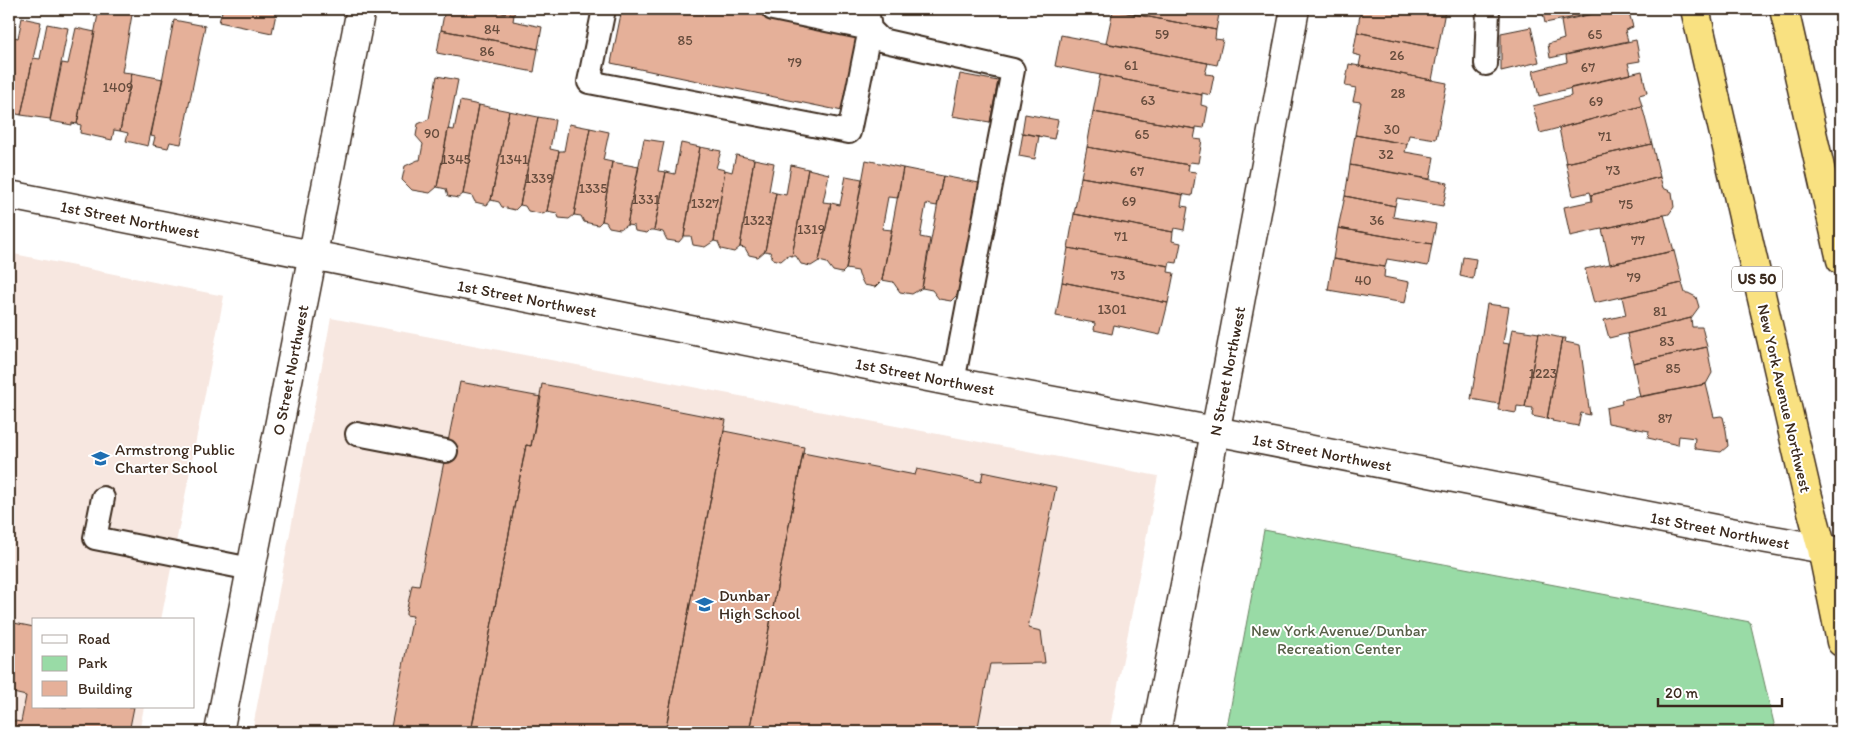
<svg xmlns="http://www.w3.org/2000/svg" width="1850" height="741" font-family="Itim,sans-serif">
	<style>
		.built { fill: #f7e7e0 }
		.green { fill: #99dba6; stroke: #6a8262 }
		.building { fill: #e5b099; stroke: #3b2a1e }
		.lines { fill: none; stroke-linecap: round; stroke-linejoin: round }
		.lane-casing { stroke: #3b2a1e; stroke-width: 26 }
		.street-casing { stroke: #3b2a1e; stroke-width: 31 }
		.secondary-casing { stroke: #3b2a1e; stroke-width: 31 }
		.highway-casing { stroke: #3b2a1e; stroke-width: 31 }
		.lane { stroke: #fff; stroke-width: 22 }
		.street { stroke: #fff; stroke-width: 28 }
		.secondary { stroke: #fff; stroke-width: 28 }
		.highway { stroke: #f9e181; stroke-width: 28 }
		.labels { text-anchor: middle; stroke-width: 4; stroke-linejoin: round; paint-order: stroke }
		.number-label { font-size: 14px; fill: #664c3d }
		.shield { fill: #fff; stroke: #766a62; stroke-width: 1 }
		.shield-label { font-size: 15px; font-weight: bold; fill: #3b2a1e }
		.street-label { font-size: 16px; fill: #3b2a1e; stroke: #fff }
		.poi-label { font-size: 16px; fill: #3b2a1e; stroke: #fff; text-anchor: start }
		.park-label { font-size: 16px; fill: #575f47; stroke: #fff }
	</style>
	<rect width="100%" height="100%" fill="#fff"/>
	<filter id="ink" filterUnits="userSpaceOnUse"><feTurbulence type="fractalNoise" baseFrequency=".02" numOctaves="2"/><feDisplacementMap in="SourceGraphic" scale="10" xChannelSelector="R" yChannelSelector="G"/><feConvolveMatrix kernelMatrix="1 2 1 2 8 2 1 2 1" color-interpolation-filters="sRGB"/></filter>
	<g filter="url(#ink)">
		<path class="built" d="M 9,253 L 224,296 L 161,620 L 34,620 L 34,707 L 144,707 L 139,732 L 9,732 Z
			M 331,318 L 1158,476 L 1109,732 L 252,732 Z"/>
		<path class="green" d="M 1264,530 L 1750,622 L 1776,732 L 1226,732 Z"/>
		<path class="building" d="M 99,9 L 133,9 L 122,72 L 132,73 L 120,131 L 114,130 L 112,140 L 80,133 L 81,125 L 77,124 Z
			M 215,9 L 277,9 L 272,33 L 219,22 L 222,11 Z
			M 445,9 L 483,9 L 514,15 L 513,21 L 542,27 L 538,49 L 441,30 Z
			M 483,9 L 515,9 L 514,15 Z
			M 524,9 L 545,9 L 544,13 Z
			M 622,9 L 738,9 L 863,35 L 847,112 L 611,63 Z
			M 1092,9 L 1220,9 L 1216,30 L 1113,10 L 1113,13 Z
			M 1361,9 L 1433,9 L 1445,11 L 1438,49 L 1357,32 Z
			M 1542,9 L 1615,9 L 1545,23 Z
			M 1615,9 L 1628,9 L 1633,27 L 1625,30 L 1628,41 L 1550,58 L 1548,44 L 1564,39 L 1561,21 Z
			M 1113,10 L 1216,30 L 1215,39 L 1223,40 L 1217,65 L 1106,43 Z
			M 22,18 L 41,22 L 21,115 L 9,112 L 9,36 L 18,38 Z
			M 174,20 L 205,26 L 181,144 L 170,142 L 168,148 L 153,145 L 155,137 L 151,136 Z
			M 47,24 L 68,28 L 50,119 L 21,115 L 33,58 L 40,59 Z
			M 1531,27 L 1539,62 L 1501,71 L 1501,33 Z
			M 76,28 L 95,32 L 77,124 L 72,123 L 72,125 L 50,121 L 62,63 L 68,64 Z
			M 441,30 L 538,49 L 534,72 L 437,53 Z
			M 1357,32 L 1438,49 L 1432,80 L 1359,66 L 1361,56 L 1353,54 Z
			M 1061,35 L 1208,63 L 1205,74 L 1214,75 L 1210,95 L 1202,93 L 1202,95 L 1055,66 Z
			M 1636,40 L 1640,61 L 1628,63 L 1631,74 L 1539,96 L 1533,71 L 1567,62 L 1566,55 Z
			M 1349,64 L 1447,83 L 1436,139 L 1409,135 L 1407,144 L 1355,135 L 1361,102 L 1353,101 L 1356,88 L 1345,86 Z
			M 1642,71 L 1647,93 L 1639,95 L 1642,106 L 1540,133 L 1533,106 L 1571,96 L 1570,88 Z
			M 132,73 L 163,79 L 148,146 L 126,141 L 128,133 L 120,131 Z
			M 960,74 L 998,81 L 990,122 L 952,116 Z
			M 1100,75 L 1202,95 L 1201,105 L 1208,107 L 1204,128 L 1196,127 L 1196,129 L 1093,112 Z
			M 437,76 L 458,80 L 437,187 L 430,193 L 412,190 L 402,180 L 405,166 L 418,160 L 420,160 L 423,144 L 416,136 L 418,124 L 429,119 Z
			M 460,101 L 479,105 L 463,194 L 458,198 L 448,196 L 446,189 L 437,187 L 448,129 L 454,130 Z
			M 479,105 L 509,111 L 491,200 L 487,205 L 475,202 L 472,196 L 463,194 Z
			M 1642,106 L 1652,144 L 1566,163 L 1559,128 Z
			M 509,111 L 538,117 L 520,205 L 515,210 L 502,207 L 499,202 L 491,200 Z
			M 1093,112 L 1196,129 L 1194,139 L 1202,140 L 1198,163 L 1190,162 L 1189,165 L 1087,147 Z
			M 1025,114 L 1058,120 L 1054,139 L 1022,133 Z
			M 538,117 L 555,120 L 550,149 L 559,151 L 547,211 L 543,214 L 528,211 L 525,206 L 520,205 Z
			M 569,124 L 590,128 L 574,215 L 569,219 L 559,218 L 557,213 L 547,211 L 559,151 L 564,151 Z
			M 590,128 L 609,132 L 603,160 L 612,162 L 602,221 L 598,225 L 584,222 L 581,216 L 574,215 Z
			M 1023,133 L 1039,136 L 1035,159 L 1019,156 Z
			M 1355,135 L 1407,144 L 1405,152 L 1434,157 L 1430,179 L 1350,165 Z
			M 644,139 L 664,142 L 658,171 L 666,172 L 654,230 L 650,230 L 647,233 L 635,231 L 634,226 L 627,225 Z
			M 681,143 L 700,147 L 684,236 L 679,242 L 667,240 L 663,232 L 654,230 L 666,172 L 675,174 Z
			M 1652,144 L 1660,177 L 1591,195 L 1590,192 L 1573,196 L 1566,163 Z
			M 700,147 L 721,151 L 716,168 L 725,170 L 714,241 L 705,247 L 693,245 L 691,236 L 684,236 Z
			M 1087,147 L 1189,165 L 1188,171 L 1196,172 L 1192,196 L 1081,177 Z
			M 736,155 L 754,159 L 740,247 L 734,252 L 721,249 L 718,242 L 714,241 L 725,170 L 732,172 Z
			M 754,159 L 774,163 L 769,191 L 776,193 L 765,251 L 758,257 L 749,255 L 745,248 L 740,247 Z
			M 866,160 L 903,168 L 898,198 L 888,197 L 882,229 L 892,230 L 882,280 L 875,287 L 864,285 L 859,275 L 858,271 L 846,269 Z
			M 612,162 L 639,167 L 627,225 L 620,229 L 609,227 L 606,222 L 602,221 Z
			M 791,165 L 808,169 L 792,256 L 788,255 L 781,261 L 773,259 L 770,252 L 765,251 L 776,193 L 786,195 Z
			M 1350,165 L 1448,183 L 1443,206 L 1397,198 L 1395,206 L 1345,196 Z
			M 903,168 L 943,176 L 937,206 L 926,204 L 920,237 L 930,239 L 922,288 L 912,294 L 900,292 L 893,282 L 882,280 Z
			M 808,169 L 829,174 L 823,202 L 831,203 L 819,261 L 811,266 L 801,264 L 796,256 L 792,256 Z
			M 846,176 L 862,179 L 846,269 L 842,273 L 833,271 L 827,263 L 819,261 L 831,203 L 840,205 Z
			M 943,176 L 979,183 L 959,293 L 951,301 L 939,299 L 932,290 L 922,288 Z
			M 1081,177 L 1183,195 L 1181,206 L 1188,207 L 1184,230 L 1174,228 L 1173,232 L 1074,214 Z
			M 1660,177 L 1663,188 L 1672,192 L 1674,207 L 1669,214 L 1570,236 L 1564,207 L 1592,201 L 1591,195 Z
			M 1345,196 L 1395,206 L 1393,217 L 1436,224 L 1432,244 L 1338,228 Z
			M 1074,214 L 1173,232 L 1172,241 L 1181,243 L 1177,263 L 1170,262 L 1169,266 L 1068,248 Z
			M 1664,215 L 1674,251 L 1610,264 L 1602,229 Z
			M 1338,228 L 1432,244 L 1428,266 L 1387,259 L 1385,267 L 1333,259 Z
			M 1068,248 L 1169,266 L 1168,272 L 1174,273 L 1168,303 L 1062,282 Z
			M 1674,251 L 1682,283 L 1594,303 L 1585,269 Z
			M 1463,257 L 1476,259 L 1473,279 L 1460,276 Z
			M 1333,259 L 1385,267 L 1384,277 L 1409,282 L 1405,303 L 1328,290 Z
			M 1062,282 L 1168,303 L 1160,335 L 1114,325 L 1112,334 L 1094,330 L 1095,323 L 1056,316 Z
			M 1682,283 L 1685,293 L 1688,293 L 1696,297 L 1699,307 L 1691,318 L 1609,338 L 1604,320 L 1626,315 L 1622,297 Z
			M 1487,304 L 1509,307 L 1503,343 L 1509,344 L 1499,404 L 1471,399 Z
			M 1691,318 L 1692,327 L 1702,327 L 1707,347 L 1633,363 L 1627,334 Z
			M 1512,329 L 1539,333 L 1525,407 L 1517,406 L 1516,413 L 1498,410 Z
			M 1539,333 L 1562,338 L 1547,419 L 1532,416 L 1533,408 L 1525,407 Z
			M 1562,338 L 1566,338 L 1565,342 L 1580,345 L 1590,415 L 1581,413 L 1578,426 L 1552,421 L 1553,420 L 1547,419 Z
			M 1707,347 L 1712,373 L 1706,384 L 1640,397 L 1633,363 Z
			M 460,382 L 541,397 L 531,446 L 526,445 L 471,732 L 390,732 L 413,616 L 406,615 L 406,613 L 412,585 L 419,586 Z
			M 542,384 L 726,420 L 665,732 L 471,732 L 526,445 L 531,446 Z
			M 1706,384 L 1714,417 L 1721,416 L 1723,417 L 1726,430 L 1728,446 L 1721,452 L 1696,449 L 1694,446 L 1695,438 L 1679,436 L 1678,445 L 1648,438 L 1649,431 L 1608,423 L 1606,408 L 1622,404 L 1621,400 Z
			M 724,431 L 804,447 L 803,453 L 749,732 L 665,732 Z
			M 803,453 L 915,475 L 917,469 L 981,482 L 983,472 L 1056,487 L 1028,628 L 1041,631 L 1045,663 L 990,664 L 977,732 L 749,732 Z
			M 9,622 L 34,627 L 34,707 L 134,707 L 129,732 L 9,732 L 9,720 L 21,722 L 26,696 L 9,692 Z"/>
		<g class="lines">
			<defs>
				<path id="lane" d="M 604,9 L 589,82 L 849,132 L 870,29 L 773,9
					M 867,9 L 870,29 L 881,40 L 1013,70 L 953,382
					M 1486,64 L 1488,9
					M 357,434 L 446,451
					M 103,498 L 95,538 L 251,569"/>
				<path id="street" d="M 1156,732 L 1225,382 L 1295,9"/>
				<path id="secondary" d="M 9,195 L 953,382 L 1215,431 L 1756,537 L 1841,552
					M 219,732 L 361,9"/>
				<path id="highway" d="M 1695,9 L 1806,489 L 1822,549 L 1841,642
					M 1784,9 L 1841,260"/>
			</defs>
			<use href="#lane" class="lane-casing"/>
			<use href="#street" class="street-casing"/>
			<use href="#secondary" class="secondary-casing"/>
			<use href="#highway" class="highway-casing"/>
			<use href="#lane" class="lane"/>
			<use href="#street" class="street"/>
			<use href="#secondary" class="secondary"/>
			<use href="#highway" class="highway"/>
		</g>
	</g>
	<defs>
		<symbol id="school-bare" viewBox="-9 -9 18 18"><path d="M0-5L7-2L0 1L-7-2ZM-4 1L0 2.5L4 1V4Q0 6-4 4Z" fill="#1f6fb2" stroke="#fff" stroke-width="2.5" paint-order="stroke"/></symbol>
	</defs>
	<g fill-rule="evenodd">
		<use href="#school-bare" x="88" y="446" width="25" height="25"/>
		<use href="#school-bare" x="692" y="592" width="25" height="25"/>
	</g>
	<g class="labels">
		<g class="number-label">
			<text x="492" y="34">84</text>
			<text x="1162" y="39">59</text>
			<text x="1595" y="39">65</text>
			<text x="685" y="45">85</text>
			<text x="487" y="56">86</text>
			<text x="1397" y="60">26</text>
			<text x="795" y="67">79</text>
			<text x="1131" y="70">61</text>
			<text x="1588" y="72">67</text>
			<text x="118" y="92">1409</text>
			<text x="1398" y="98">28</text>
			<text x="1148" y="105">63</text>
			<text x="1596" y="106">69</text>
			<text x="1392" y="134">30</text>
			<text x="432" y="138">90</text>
			<text x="1142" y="139">65</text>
			<text x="1605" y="141">71</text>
			<text x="1386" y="159">32</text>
			<text x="456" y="164">1345</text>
			<text x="514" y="164">1341</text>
			<text x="1613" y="175">73</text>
			<text x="1137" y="176">67</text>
			<text x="539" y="183">1339</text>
			<text x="593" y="193">1335</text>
			<text x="646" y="204">1331</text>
			<text x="1129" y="206">69</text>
			<text x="705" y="208">1327</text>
			<text x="1626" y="209">75</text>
			<text x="758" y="225">1323</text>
			<text x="1377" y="225">36</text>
			<text x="811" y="234">1319</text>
			<text x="1121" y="241">71</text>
			<text x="1638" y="245">77</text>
			<text x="1118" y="280">73</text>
			<text x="1634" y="282">79</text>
			<text x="1363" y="285">40</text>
			<text x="1112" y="314">1301</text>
			<text x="1660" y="316">81</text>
			<text x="1667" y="346">83</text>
			<text x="1673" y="373">85</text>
			<text x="1543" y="378">1223</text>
			<text x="1665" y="423">87</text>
		</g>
		<rect class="shield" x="1732" y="266.5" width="50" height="25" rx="4"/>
		<g class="shield-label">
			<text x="1757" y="284">US 50</text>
		</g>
		<g class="street-label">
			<text transform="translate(130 219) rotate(11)" y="6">1st Street Northwest</text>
			<text transform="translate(527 298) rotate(11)" y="6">1st Street Northwest</text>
			<text transform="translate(290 370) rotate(-79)" y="6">O Street Northwest</text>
			<text transform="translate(1227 371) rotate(-79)" y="6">N Street Northwest</text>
			<text transform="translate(925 376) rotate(11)" y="6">1st Street Northwest</text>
			<text transform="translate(1785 398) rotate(77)" y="6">New York Avenue Northwest</text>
			<text transform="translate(1322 452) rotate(11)" y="6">1st Street Northwest</text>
			<text transform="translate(1720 530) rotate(11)" y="6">1st Street Northwest</text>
		</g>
		<g class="poi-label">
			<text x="115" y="455">Armstrong Public<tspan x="115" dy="18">Charter School</tspan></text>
			<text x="719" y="601">Dunbar<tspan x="719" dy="18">High School</tspan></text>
		</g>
		<g class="park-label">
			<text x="1339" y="636">New York Avenue/Dunbar<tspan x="1339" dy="18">Recreation Center</tspan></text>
		</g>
	</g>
	<rect width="1850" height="741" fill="none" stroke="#fff" stroke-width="30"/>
	<rect x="15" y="15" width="1820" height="711" fill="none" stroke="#3b2a1e" stroke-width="2" filter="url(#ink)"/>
	<rect x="32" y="618" width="162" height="90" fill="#ffffff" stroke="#b1aaa5"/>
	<rect x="42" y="635" width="25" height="8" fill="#ffffff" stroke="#b1aaa5"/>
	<text x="78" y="644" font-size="15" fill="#3b2a1e">Road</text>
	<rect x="42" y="656" width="25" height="15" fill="#99dba6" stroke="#b1aaa5"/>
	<text x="78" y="668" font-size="15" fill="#3b2a1e">Park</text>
	<rect x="42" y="681" width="25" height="15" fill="#e5b099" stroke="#b1aaa5"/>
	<text x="78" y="694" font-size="15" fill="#3b2a1e">Building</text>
	<path d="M1658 698v8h124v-8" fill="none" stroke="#3b2a1e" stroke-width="2.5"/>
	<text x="1665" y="698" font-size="15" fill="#3b2a1e" stroke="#ffffff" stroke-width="4" paint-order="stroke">20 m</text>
</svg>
